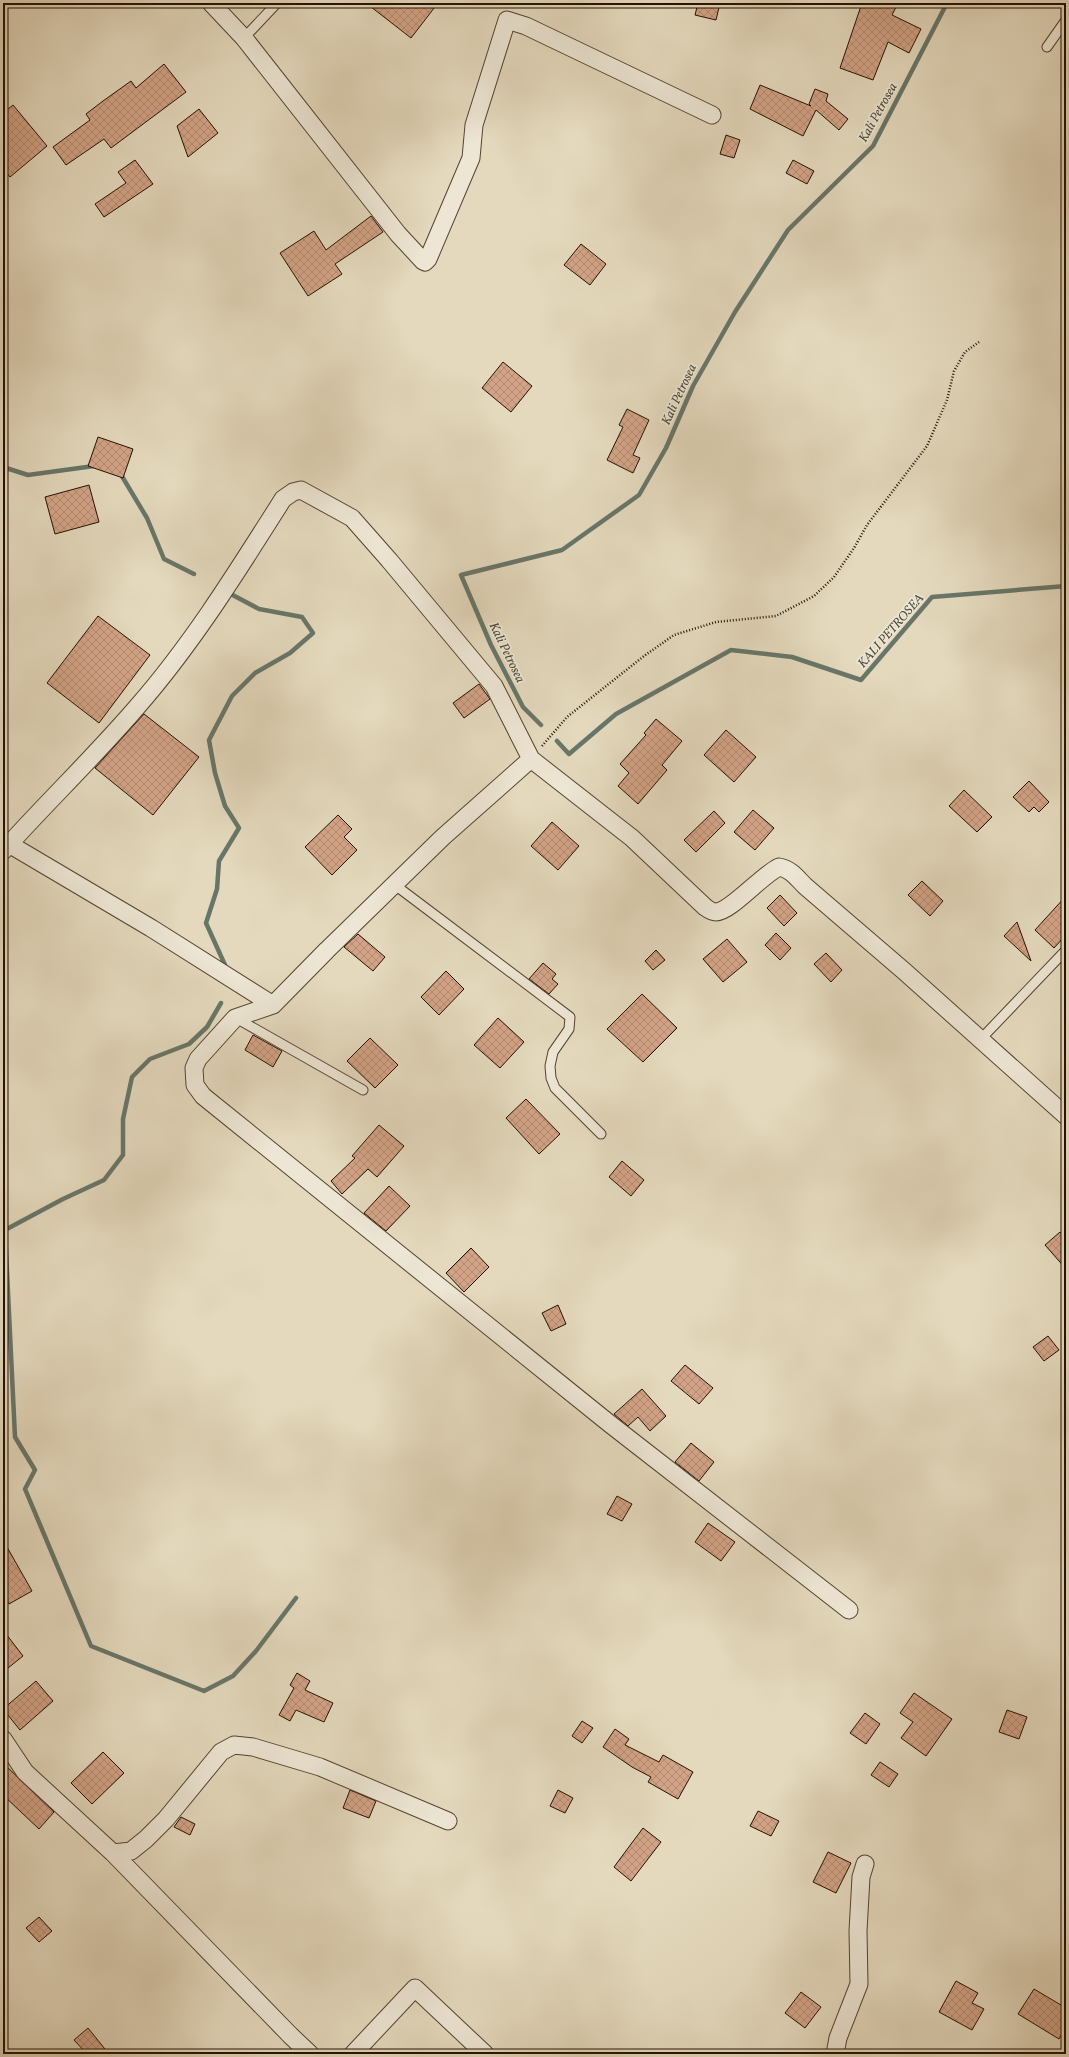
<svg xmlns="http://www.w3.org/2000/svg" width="1069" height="2057" font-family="Vollkorn,serif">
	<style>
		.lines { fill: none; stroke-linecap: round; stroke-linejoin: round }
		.stream { stroke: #687669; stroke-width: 4.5 }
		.building { fill: url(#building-cross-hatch); stroke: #251000 }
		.lane-casing { stroke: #55422f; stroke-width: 11 }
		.street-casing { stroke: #55422f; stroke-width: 19 }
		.path { stroke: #251000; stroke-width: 2.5; stroke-dasharray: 1 2; stroke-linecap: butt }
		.lane { stroke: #ede6d4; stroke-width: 9 }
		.street { stroke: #ede6d4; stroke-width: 17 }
		.labels { text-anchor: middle; stroke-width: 3.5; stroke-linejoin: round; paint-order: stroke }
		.water-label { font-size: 13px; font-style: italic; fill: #4c4c3d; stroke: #ede6d4 }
	</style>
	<defs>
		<pattern id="building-cross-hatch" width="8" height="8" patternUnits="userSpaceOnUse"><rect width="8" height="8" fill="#d2a386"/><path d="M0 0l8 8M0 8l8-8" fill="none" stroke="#b48b72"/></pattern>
	</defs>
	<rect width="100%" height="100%" fill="#e4d9bd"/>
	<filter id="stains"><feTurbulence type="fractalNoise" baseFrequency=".005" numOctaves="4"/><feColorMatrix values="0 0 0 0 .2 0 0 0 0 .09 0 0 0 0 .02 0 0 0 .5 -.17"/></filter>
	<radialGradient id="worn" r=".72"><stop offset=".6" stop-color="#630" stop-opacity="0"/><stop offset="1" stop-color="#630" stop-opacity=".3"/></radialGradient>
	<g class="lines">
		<path class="stream" d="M 3,467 L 28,475 L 94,466
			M 120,473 L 147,518 L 164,559 L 194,574
			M 541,725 L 523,707 L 491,645 L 461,575 L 562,550 L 639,495 L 666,448 L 693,386 L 735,312 L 788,230 L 873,146 L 947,3
			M 557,741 L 569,754 L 616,714 L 731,650 L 792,657 L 861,680 L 932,597 L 1066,586
			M 225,970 L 225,965 L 206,923 L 217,889 L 219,861 L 239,828 L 225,806 L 215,773 L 209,740 L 232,696 L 255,673 L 290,653 L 313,633 L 302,617 L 259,609 L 227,592
			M 221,1003 L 207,1027 L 189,1044 L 150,1059 L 132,1077 L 123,1119 L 123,1155 L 104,1180 L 63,1199 L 5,1230 L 15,1437 L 35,1470 L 25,1489 L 91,1646 L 204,1691 L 233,1676 L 256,1651 L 296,1598"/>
	</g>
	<path class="building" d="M 366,3 L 438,3 L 411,38 Z
		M 698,3 L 720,3 L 716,20 L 695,15 Z
		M 862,3 L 886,3 L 896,7 L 892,15 L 921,29 L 909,53 L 888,42 L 873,80 L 840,68 Z
		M 164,64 L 186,92 L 111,148 L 104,139 L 66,165 L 53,147 L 90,120 L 86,114 L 103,101 L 131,81 L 136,88 Z
		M 760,85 L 811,106 L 809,104 L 815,89 L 828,94 L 826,101 L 848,119 L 839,130 L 816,110 L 803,136 L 750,109 Z
		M 13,105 L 47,146 L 10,177 L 3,168 L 3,113 Z
		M 199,109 L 218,133 L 188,157 L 177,126 Z
		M 726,135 L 740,140 L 734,158 L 720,154 Z
		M 135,160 L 153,184 L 104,217 L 95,204 L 126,183 L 118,172 Z
		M 793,160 L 814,171 L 807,184 L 786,173 Z
		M 371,216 L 383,232 L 335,264 L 342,274 L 308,296 L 280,253 L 314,231 L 326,250 Z
		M 581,244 L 606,264 L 590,285 L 564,265 Z
		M 503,362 L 532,386 L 511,412 L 482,388 Z
		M 627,409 L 649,420 L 633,455 L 640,458 L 633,473 L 607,460 L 623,427 L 619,425 Z
		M 98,437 L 133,449 L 123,478 L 88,466 Z
		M 89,485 L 99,522 L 55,534 L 45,497 Z
		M 98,616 L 150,655 L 99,723 L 47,683 Z
		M 479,684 L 490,699 L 464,718 L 453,703 Z
		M 144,714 L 199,757 L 153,815 L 95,768 Z
		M 656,719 L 682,741 L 662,765 L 667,770 L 638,804 L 618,786 L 629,773 L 620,764 L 646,735 L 644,733 Z
		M 726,730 L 756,757 L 734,782 L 704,755 Z
		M 1029,781 L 1049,802 L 1039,812 L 1034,807 L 1029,812 L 1013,797 Z
		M 964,790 L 992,817 L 977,832 L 949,806 Z
		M 753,810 L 774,828 L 755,850 L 734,832 Z
		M 714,811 L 725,823 L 696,852 L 684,840 Z
		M 338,815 L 352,829 L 344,837 L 357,850 L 332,875 L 305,847 Z
		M 552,822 L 579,846 L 558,870 L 531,846 Z
		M 922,881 L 943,901 L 930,916 L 908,895 Z
		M 780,895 L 797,913 L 784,926 L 767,908 Z
		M 1066,896 L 1066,935 L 1054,948 L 1035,930 Z
		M 1017,922 L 1031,961 L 1004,936 Z
		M 776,933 L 791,948 L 780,960 L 765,945 Z
		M 358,934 L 385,957 L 373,971 L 344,947 Z
		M 727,939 L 747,962 L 723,982 L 703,959 Z
		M 656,950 L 665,960 L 653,970 L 645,961 Z
		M 826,953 L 842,970 L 831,982 L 814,964 Z
		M 543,963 L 556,974 L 552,979 L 558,984 L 549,994 L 529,979 Z
		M 446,971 L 464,989 L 439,1015 L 421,997 Z
		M 642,994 L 677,1028 L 643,1062 L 607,1029 Z
		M 498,1018 L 524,1042 L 500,1068 L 474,1045 Z
		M 253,1035 L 282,1051 L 273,1067 L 245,1050 Z
		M 370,1038 L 398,1065 L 375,1088 L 347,1061 Z
		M 526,1099 L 560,1134 L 539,1154 L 506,1118 Z
		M 379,1125 L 404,1146 L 377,1177 L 368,1169 L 342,1194 L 331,1181 L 355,1158 L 352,1156 Z
		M 622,1161 L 644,1180 L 631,1196 L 609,1177 Z
		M 389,1186 L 410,1206 L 386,1231 L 364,1213 Z
		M 1060,1232 L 1066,1239 L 1066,1269 L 1045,1245 Z
		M 471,1248 L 489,1267 L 464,1292 L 446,1273 Z
		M 558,1305 L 566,1324 L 551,1331 L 542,1313 Z
		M 1048,1336 L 1059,1350 L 1044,1361 L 1033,1347 Z
		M 685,1365 L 713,1388 L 699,1404 L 671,1381 Z
		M 642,1389 L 666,1416 L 650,1431 L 638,1417 L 628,1426 L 614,1414 Z
		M 691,1443 L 714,1462 L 699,1481 L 675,1462 Z
		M 617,1496 L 632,1504 L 622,1521 L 607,1514 Z
		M 708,1523 L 735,1542 L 721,1561 L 695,1542 Z
		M 3,1540 L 32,1591 L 9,1604 L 3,1593 Z
		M 3,1630 L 23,1656 L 3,1672 Z
		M 297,1673 L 310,1681 L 305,1690 L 333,1703 L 324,1722 L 296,1710 L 290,1721 L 279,1715 L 294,1688 L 290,1685 Z
		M 36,1681 L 53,1701 L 20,1730 L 3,1709 Z
		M 914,1693 L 952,1719 L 926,1756 L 901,1738 L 913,1722 L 900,1713 Z
		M 1007,1710 L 1027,1717 L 1019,1739 L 999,1732 Z
		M 865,1713 L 880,1724 L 866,1744 L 850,1733 Z
		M 582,1721 L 593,1728 L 582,1743 L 572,1736 Z
		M 615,1729 L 629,1739 L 625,1745 L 659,1762 L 663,1755 L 693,1772 L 678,1799 L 648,1782 L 651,1777 L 632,1767 L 603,1747 Z
		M 103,1752 L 124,1773 L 92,1804 L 71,1783 Z
		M 880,1762 L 898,1774 L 889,1787 L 871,1775 Z
		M 3,1763 L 54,1812 L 39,1829 L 3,1795 Z
		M 350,1790 L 376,1801 L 369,1818 L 343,1808 Z
		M 558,1790 L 573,1798 L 565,1813 L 550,1806 Z
		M 758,1811 L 779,1821 L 771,1836 L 750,1826 Z
		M 181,1817 L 195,1824 L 190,1835 L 174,1827 Z
		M 643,1828 L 661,1842 L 631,1881 L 614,1867 Z
		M 828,1852 L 851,1863 L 836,1893 L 813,1882 Z
		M 39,1917 L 52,1931 L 39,1942 L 26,1928 Z
		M 956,1981 L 978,1993 L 972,2003 L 984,2009 L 972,2030 L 939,2012 Z
		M 1034,1989 L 1066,2008 L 1066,2027 L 1059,2039 L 1018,2014 Z
		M 801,1992 L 821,2007 L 805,2028 L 785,2013 Z
		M 88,2028 L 109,2054 L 87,2054 L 74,2040 Z"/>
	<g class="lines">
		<defs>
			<path id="lane" d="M 244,38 L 277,3
				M 1047,47 L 1066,20
				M 395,885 L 570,1017 L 569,1029 L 553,1052 L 550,1066 L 551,1078 L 555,1088 L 601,1134
				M 236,1018 L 363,1090
				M 981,1039 L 1066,950"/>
			<path id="street" d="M 211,3 L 244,38 L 398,234 L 423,261 L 425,262 L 428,259 L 471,158 L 474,125 L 507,20 L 526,26 L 712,115
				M 531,759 L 443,837 L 327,950 L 273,1005 L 235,1018 L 198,1059 L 194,1068 L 195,1085 L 203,1096 L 610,1424 L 849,1610
				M 9,844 L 151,928 L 273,1005
				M 3,851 C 47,802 94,757 137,707 C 193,643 238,570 283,499 L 293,492 L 301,490 L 352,518 L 389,560 L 494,686 L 531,759 L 632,838 L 705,907 C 708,909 711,912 716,912 C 730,912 762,875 779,867 C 791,869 797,878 805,886 L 904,971 L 1066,1116
				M 3,1739 L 25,1772 L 113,1853 L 131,1851 L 146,1839 L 166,1819 L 221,1752 L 234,1745 L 253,1747 L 320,1767 L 448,1821
				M 113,1853 L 290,2035 L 310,2054
				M 353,2054 L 415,1988 L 485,2054
				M 835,2054 L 838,2038 L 859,1984 L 858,1931 L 861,1877 L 865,1864"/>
		</defs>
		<use href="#lane" class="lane-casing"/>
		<use href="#street" class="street-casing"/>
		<path class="path" d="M 542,746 L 567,717 L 644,656 L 674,635 L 716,622 L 776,616 L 814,596 L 834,577 L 854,548 L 867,525 L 927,446 L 947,400 L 954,371 L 965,352 L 979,342"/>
		<use href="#lane" class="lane"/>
		<use href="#street" class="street"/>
	</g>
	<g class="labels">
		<g class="water-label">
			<text transform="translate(877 112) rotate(-61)" y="5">Kali Petrosea</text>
			<text transform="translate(678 394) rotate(-65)" y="5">Kali Petrosea</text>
			<text transform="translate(890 630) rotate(-49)" y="5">KALI PETROSEA</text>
			<text transform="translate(508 652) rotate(64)" y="5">Kali Petrosea</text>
		</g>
	</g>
	<rect width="1069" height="2057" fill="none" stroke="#e4d9bd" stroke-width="16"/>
	<rect x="4" y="4" width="1061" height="2049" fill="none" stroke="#251000" stroke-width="2"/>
	<rect x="8" y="8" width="1053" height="2041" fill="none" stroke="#251000"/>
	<rect width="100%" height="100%" filter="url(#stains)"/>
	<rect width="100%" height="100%" fill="url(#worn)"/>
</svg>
